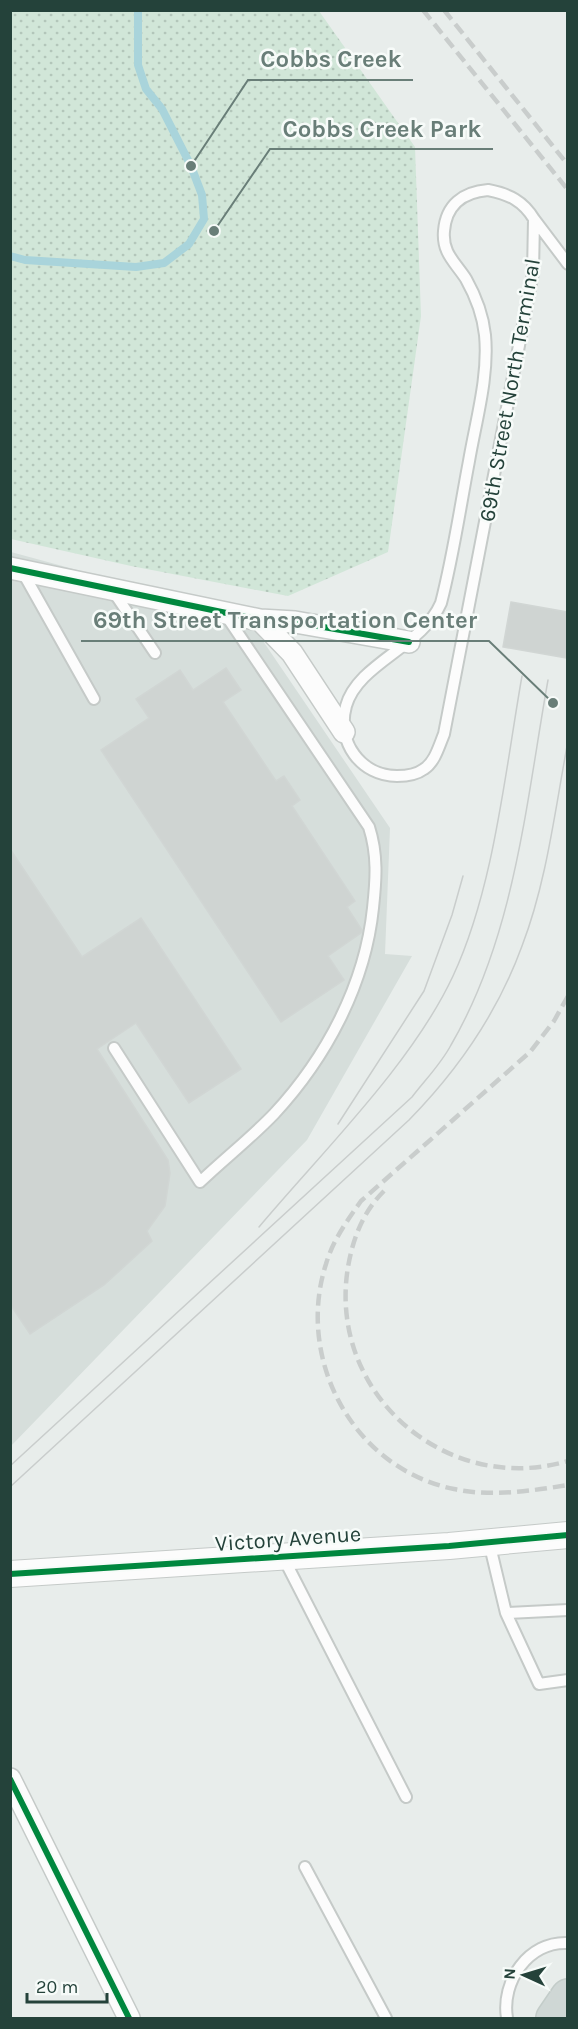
<svg xmlns="http://www.w3.org/2000/svg" width="578" height="2029" font-family="Karla,sans-serif">
	<style>
		.built { fill: #d6dedb }
		.park { fill: url(#park-dots) }
		.lines { fill: none; stroke-linecap: round; stroke-linejoin: round }
		.stream { stroke: #a9d4db; stroke-width: 8 }
		.building { fill: #cfd4d2; stroke: #d1d6d4; stroke-width: 1.5 }
		.service-casing { stroke: #c5cac8; stroke-width: 14 }
		.minor-casing { stroke: #c5cac8; stroke-width: 24 }
		.tertiary-casing { stroke: #c5cac8; stroke-width: 28 }
		.primary-casing { stroke: #c3ccc9; stroke-width: 36 }
		.service { stroke: #fcfcfc; stroke-width: 10 }
		.minor { stroke: #fcfcfc; stroke-width: 21 }
		.tertiary { stroke: #fcfcfc; stroke-width: 26 }
		.primary { stroke: #cfd7d5; stroke-width: 33 }
		.tram { stroke: #c9cdcc; stroke-width: 1.5 }
		.rail { stroke: #c9cdcc; stroke-width: 4.5; stroke-dasharray: 12 6; stroke-linecap: butt }
		.cycleway-casing { stroke: #f7fbf9; stroke-width: 10 }
		.cycleway { stroke: #00873e; stroke-width: 6 }
		.labels { text-anchor: middle; stroke-width: 5; stroke-linejoin: round; paint-order: stroke }
		.street-label { font-size: 22px; fill: #24423a; stroke: #f7fbf9 }
		.leader { fill: none; stroke: #697e78; stroke-width: 2 }
		.callout-dot { fill: #697e78; stroke: #f7fbf9; stroke-width: 2 }
		.callout-label { font-size: 24px; text-anchor: middle; font-weight: bold; fill: #697e78; stroke: #f7fbf9; stroke-width: 5; stroke-linejoin: round; paint-order: stroke }
	</style>
	<defs>
		<pattern id="park-dots" width="8" height="8" patternUnits="userSpaceOnUse" patternTransform="scale(1.5)"><rect width="8" height="8" fill="#d1e6d8"/><path d="M2 2h.1M6 6h.1" fill="none" stroke="#b3c6ba" stroke-width="1.8" stroke-linecap="round"/></pattern>
	</defs>
	<rect width="100%" height="100%" fill="#e8edeb"/>
	<path class="built" d="M 11,552 L 246,616 L 390,828 L 385,954 L 412,956 L 307,1140 L 11,1446 Z"/>
	<path class="park" d="M 11,10 L 319,11 L 415,147 L 421,316 L 388,552 L 288,596 L 131,566 L 11,539 Z"/>
	<g class="lines">
		<path class="stream" d="M 10,256 L 25,260 L 136,267 L 164,263 L 189,244 L 204,219 L 202,195 L 191,166 L 162,109 L 146,89 L 138,65 L 138,10"/>
	</g>
	<path class="building" d="M 511,602 L 567,612 L 567,658 L 503,647 Z
		M 226,668 L 241,690 L 223,702 L 276,781 L 284,776 L 300,800 L 292,806 L 355,901 L 347,907 L 362,930 L 361,933 L 328,956 L 344,980 L 281,1022 L 101,750 L 149,718 L 136,699 L 180,670 L 193,690 Z
		M 10,849 L 82,957 L 141,918 L 241,1069 L 189,1103 L 136,1023 L 97,1049 L 168,1160 L 170,1173 L 165,1206 L 147,1231 L 152,1241 L 104,1285 L 30,1334 L 10,1304 Z"/>
	<g class="lines">
		<defs>
			<path id="service" d="M 488,190 C 509,194 523,201 534,219 L 533,273 L 444,734 C 439,746 435,762 424,769 C 416,775 406,776 397,776 C 361,776 336,742 346,706 C 358,663 422,647 441,603 C 453,557 460,508 469,461 C 476,420 489,376 485,335 C 483,316 475,295 466,279 C 455,262 442,253 444,231 C 446,205 463,192 488,190 Z
				M 534,219 L 568,264
				M 22,571 L 94,699
				M 113,591 L 155,653
				M 114,1048 L 200,1182 C 224,1159 251,1138 274,1114 C 326,1058 365,985 373,908 C 376,880 378,855 369,827 L 225,614
				M 489,1542 L 506,1613
				M 283,1557 L 406,1797
				M 568,1610 L 506,1613 L 539,1684 L 568,1680
				M 305,1867 L 386,2018
				M 507,2018 C 501,1982 528,1941 568,1943"/>
			<path id="minor" d="M 10,568 L 260,620 L 295,622 L 409,642
				M 260,620 L 292,653 L 344,732
				M 10,1779 L 129,2018"/>
			<path id="tertiary" d="M 10,1574 L 449,1546 L 568,1535"/>
			<path id="primary" d="M 553,2018 L 568,1996"/>
		</defs>
		<use href="#service" class="service-casing"/>
		<use href="#minor" class="minor-casing"/>
		<use href="#tertiary" class="tertiary-casing"/>
		<use href="#primary" class="primary-casing"/>
		<use href="#service" class="service"/>
		<use href="#minor" class="minor"/>
		<use href="#tertiary" class="tertiary"/>
		<use href="#primary" class="primary"/>
		<path class="tram" d="M 338,1124 L 424,991 L 452,915 L 463,876
			M 259,1227 C 322,1152 412,1064 453,976 C 494,888 505,772 522,676
			M 10,1466 L 412,1097 C 425,1080 441,1064 451,1045 C 515,935 526,803 548,680
			M 10,1487 L 409,1120 C 458,1070 498,1012 522,946 C 547,881 555,809 568,741"/>
		<path class="rail" d="M 423,10 L 568,190
			M 444,10 L 568,165
			M 568,996 L 554,1021 L 530,1052 L 361,1201 C 347,1221 333,1240 326,1264 C 295,1360 354,1469 454,1489 C 490,1497 531,1491 568,1485
			M 384,1191 C 363,1212 353,1238 348,1267 C 327,1393 446,1497 568,1461"/>
		<defs>
			<path id="cycleway" d="M 10,568 L 260,620 L 295,622 L 409,642
				M 10,1574 L 449,1546 L 568,1535
				M 10,1779 L 129,2018"/>
		</defs>
		<use href="#cycleway" class="cycleway-casing"/>
		<use href="#cycleway" class="cycleway"/>
	</g>
	<g class="labels">
		<g class="street-label">
			<text transform="translate(509 390) rotate(-80)" y="8">69th Street North Terminal</text>
			<text transform="translate(288 1538) rotate(-4)" y="8">Victory Avenue</text>
		</g>
	</g>
	<path class="leader" d="M191 166L248 80H413M214 231L270 149H493M553 703L489 641H81"/>
	<g class="callout-dot">
		<circle cx="191" cy="166" r="6"/>
		<circle cx="214" cy="231" r="6"/>
		<circle cx="553" cy="703" r="6"/>
	</g>
	<g class="callout-label">
		<text x="331" y="67">Cobbs Creek</text>
		<text x="382" y="137">Cobbs Creek Park</text>
		<text x="285" y="628">69th Street Transportation Center</text>
	</g>
	<rect width="578" height="2029" fill="none" stroke="#24423a" stroke-width="24"/>
	<g transform="translate(524 1975) rotate(274)" stroke="#f7fbf9" stroke-width="4.5" paint-order="stroke">
	<path d="M0-4.5L10 22L0 15L-10 22Z" fill="#24423a"/>
	<text y="-9" font-size="16" font-weight="bold" text-anchor="middle" fill="#24423a">N</text>
	</g>
	<path d="M27 1993v9h80v-9" fill="none" stroke="#24423a" stroke-width="3"/>
	<text x="36" y="1993" font-size="18" fill="#24423a" stroke="#f7fbf9" stroke-width="4.5" paint-order="stroke">20 m</text>
</svg>
